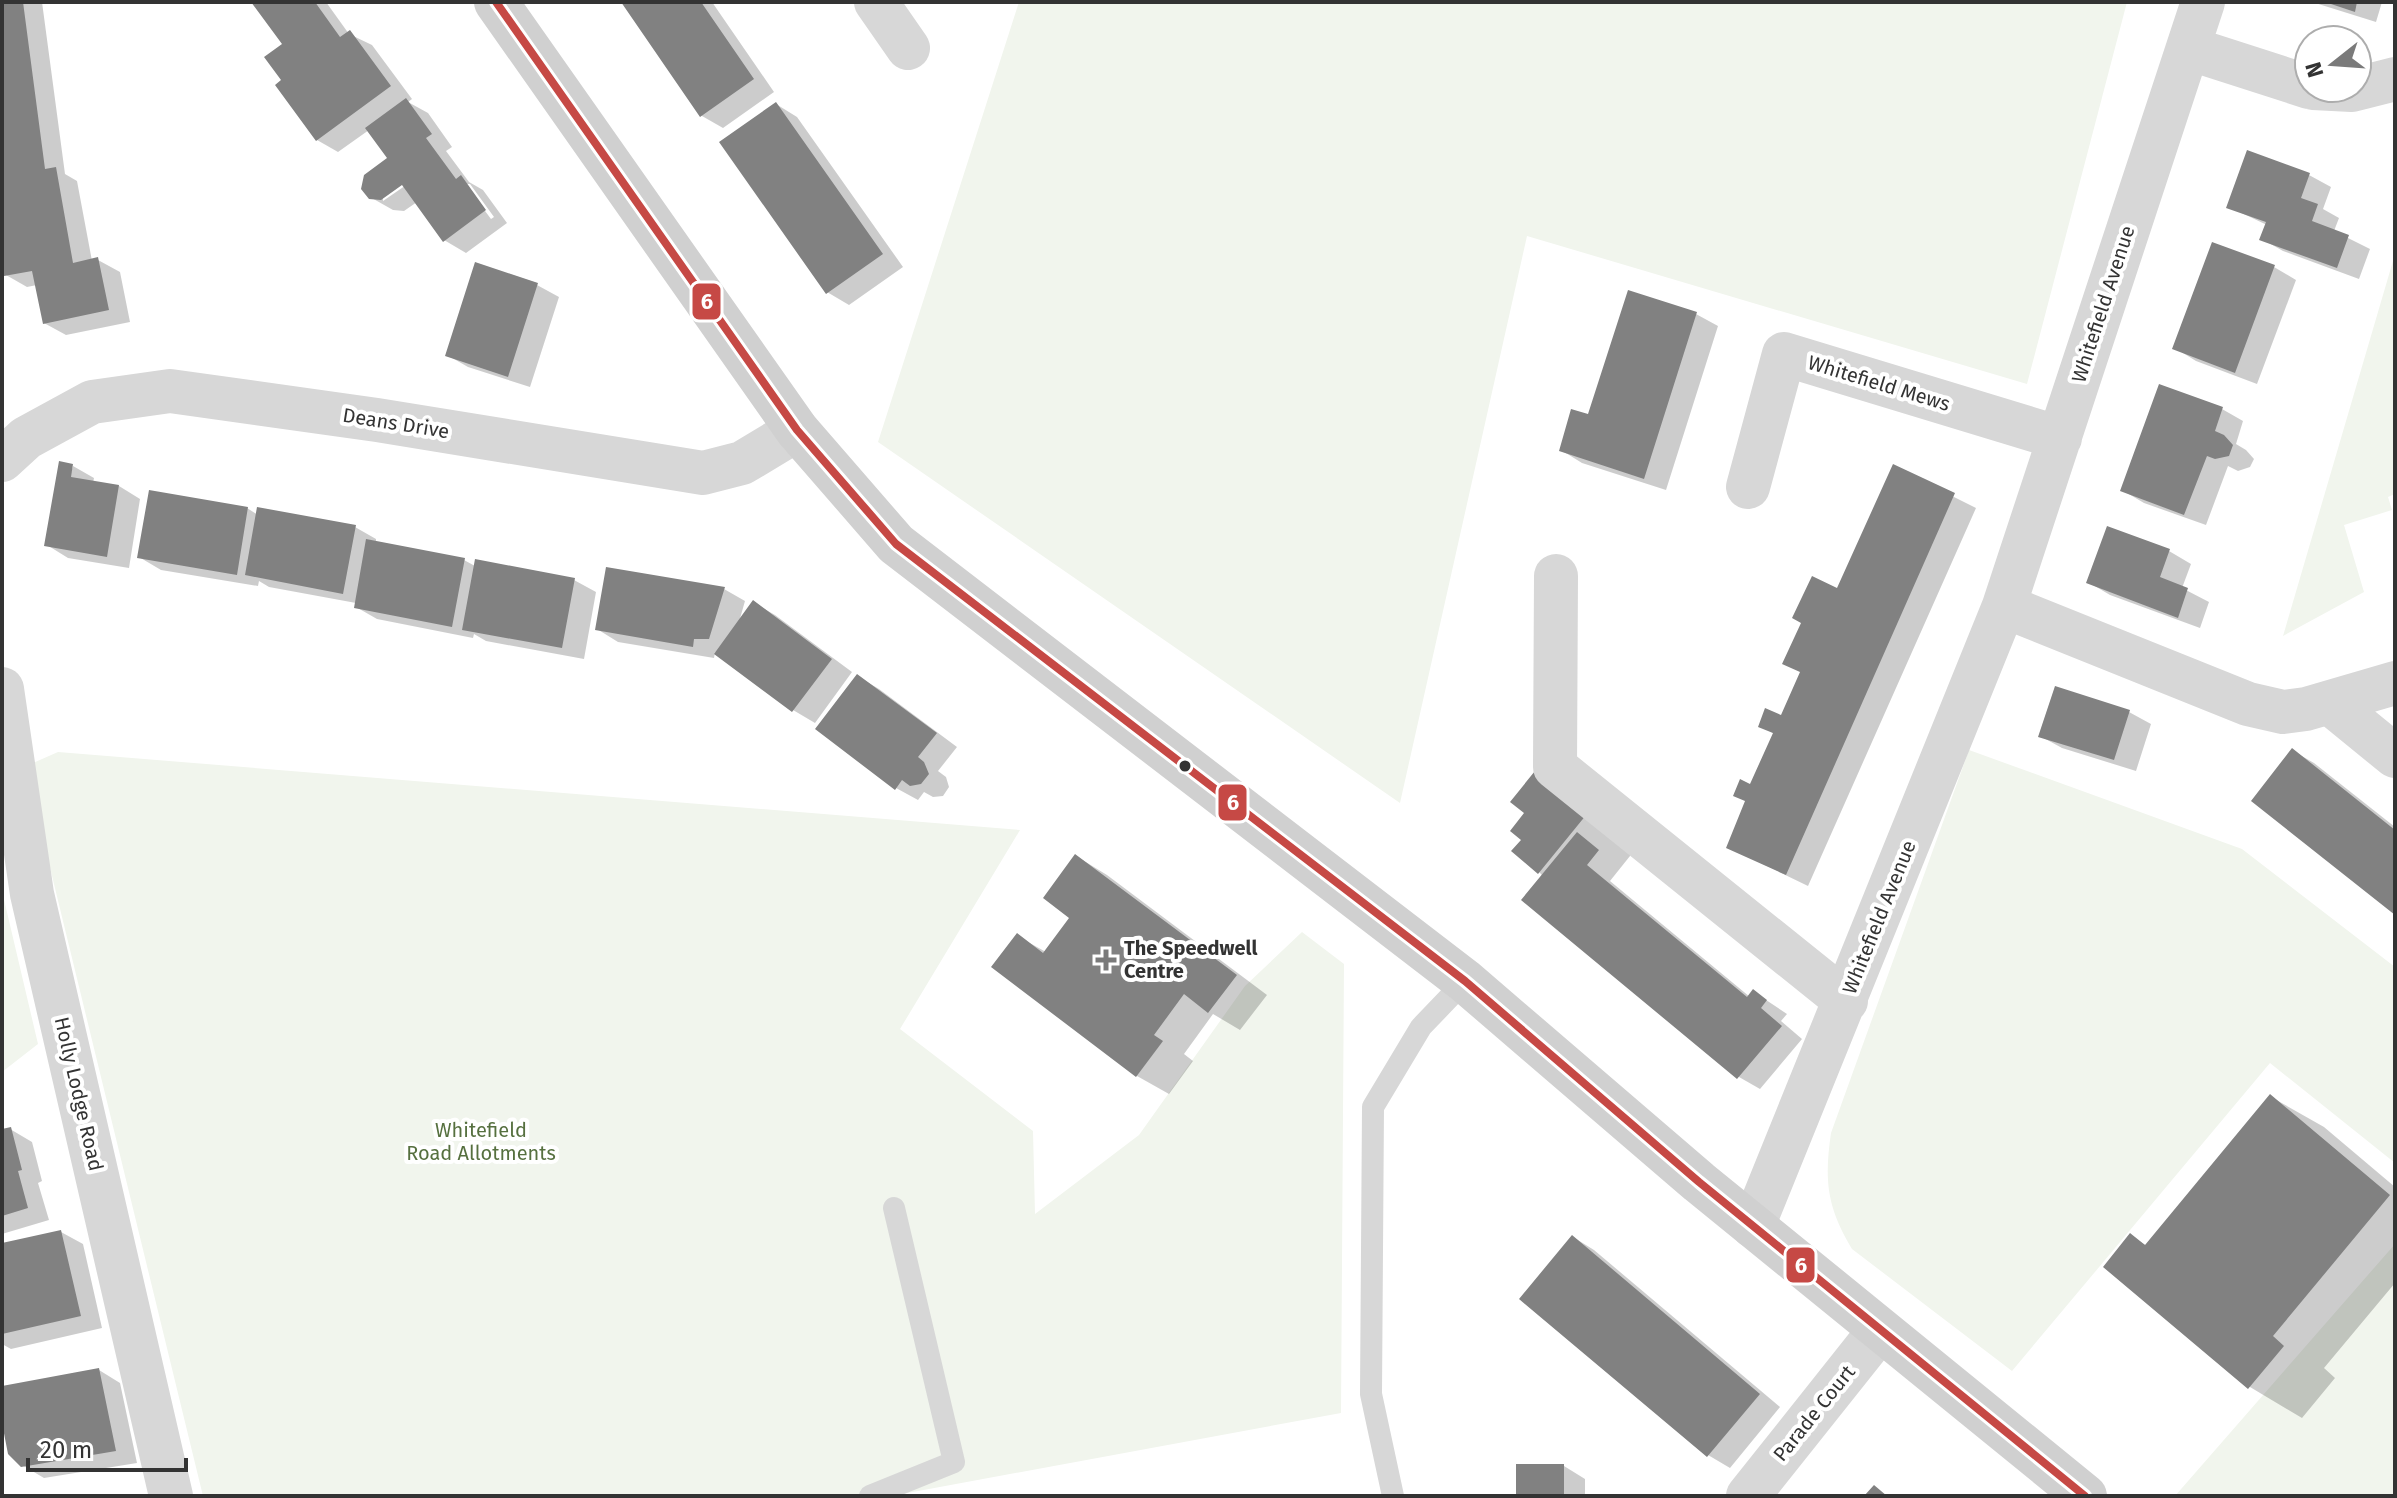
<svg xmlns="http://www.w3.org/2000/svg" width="2397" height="1498" font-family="'Fira Sans',sans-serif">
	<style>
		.green { fill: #f1f5ed }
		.shadow { fill: #0003; fill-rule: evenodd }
		.building { fill: #818181 }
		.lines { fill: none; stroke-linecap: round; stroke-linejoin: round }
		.service { stroke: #d7d7d7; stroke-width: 22 }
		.minor { stroke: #d7d7d7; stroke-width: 44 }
		.secondary { stroke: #d0d0d0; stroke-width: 44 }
		.bus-1-casing { stroke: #fff; stroke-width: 14 }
		.bus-1 { stroke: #c64945; stroke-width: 8 }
		.bus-dot { fill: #333; stroke: #fff; stroke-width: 3 }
		.poi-dot { fill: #7a7a7a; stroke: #fff; stroke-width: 3 }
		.labels { text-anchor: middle; stroke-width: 8; stroke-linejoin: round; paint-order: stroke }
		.street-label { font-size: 20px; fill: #333; stroke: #fff }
		.poi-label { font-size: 20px; font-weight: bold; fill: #333; stroke: #fff; text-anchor: start }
		.park-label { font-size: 20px; fill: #56703f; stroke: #fff }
		.line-badge { stroke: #fff; stroke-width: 3 }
		.badge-label { font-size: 22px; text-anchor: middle; font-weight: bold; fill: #fff }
	</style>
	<rect width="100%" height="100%" fill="#fff"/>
	<path class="green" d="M 1019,2 L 2127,2 L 2027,384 L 1527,236 L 1400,803 L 878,442 Z
		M 2395,254 L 2395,494 L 2388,497 L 2392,510 L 2344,525 L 2364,592 L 2283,636 Z
		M 1969,750 L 2242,849 L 2395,967 L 2395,1163 L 2270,1063 L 2012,1371 L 1852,1249 C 1827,1207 1824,1181 1831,1133 Z
		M 58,752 L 1020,830 L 900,1029 L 1033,1131 L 1035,1214 L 1139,1135 L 1245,986 L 1302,932 L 1344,964 L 1341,1413 L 902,1494 L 901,1496 L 203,1496 L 35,806 L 33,763 Z
		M 2,891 L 38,1044 L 2,1072 Z
		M 2395,1244 L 2395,1496 L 2175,1496 Z"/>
	<path class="shadow" d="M 2,2 L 42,2 L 65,174 L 77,181 L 92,261 L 98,260 L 120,272 L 130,322 L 66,335 L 44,323 L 37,285 L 27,287 L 6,275 L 2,254 Z
		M 253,2 L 326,2 L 349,34 L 372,45 L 412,99 L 408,102 L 428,113 L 452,147 L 446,151 L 469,182 L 483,190 L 507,223 L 466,253 L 444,240 L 417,202 L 404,211 L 393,210 L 370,197 L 390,159 L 369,130 L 338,152 L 317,140 L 284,81 L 285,44 ZM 409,178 L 412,181 L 383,201 L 383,196 ZM 465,184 L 470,184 L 494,217 L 491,219 Z
		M 624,2 L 712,2 L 774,92 L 723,128 L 702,116 Z
		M 2312,2 L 2382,2 L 2376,22 Z
		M 776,104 L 797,117 L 903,267 L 849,305 L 827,292 Z
		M 2248,153 L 2309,175 L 2331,187 L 2323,209 L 2339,218 L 2334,231 L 2370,249 L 2359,279 L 2283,251 L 2262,239 L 2267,225 L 2229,207 Z
		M 2213,244 L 2274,267 L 2296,280 L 2257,384 L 2196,361 L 2175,348 Z
		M 537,285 L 559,297 L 530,387 L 468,367 L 447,355 Z
		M 1696,314 L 1718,326 L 1666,490 L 1582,463 L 1561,450 Z
		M 2222,409 L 2243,421 L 2236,444 L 2246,450 L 2254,459 L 2250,467 L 2238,471 L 2228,466 L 2206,525 L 2144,503 L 2122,490 Z
		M 73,466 L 94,478 L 93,483 L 119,486 L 140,499 L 129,568 L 68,558 L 47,545 Z
		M 1894,467 L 1976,508 L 1808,886 L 1728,847 L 1775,734 L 1760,726 L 1782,717 Z
		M 247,508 L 258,515 L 355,527 L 376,539 L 376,543 L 464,560 L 475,566 L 574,580 L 596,592 L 584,659 L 486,641 L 474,634 L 473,638 L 377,619 L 356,607 L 356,603 L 269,587 L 259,581 L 258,586 L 161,570 L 139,557 Z
		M 2169,551 L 2191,564 L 2182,588 L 2209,602 L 2200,628 L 2110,595 L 2088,582 Z
		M 724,589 L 745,601 L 739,622 L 754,603 L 775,615 L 852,672 L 815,723 L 793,710 L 715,652 L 714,658 L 618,642 L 597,629 Z
		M 857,676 L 879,689 L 957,747 L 938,771 L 946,777 L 949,787 L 943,796 L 933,797 L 924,792 L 918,800 L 896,788 Z
		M 2129,712 L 2151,724 L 2136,771 L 2062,748 L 2040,736 Z
		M 2293,751 L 2314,763 L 2395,827 L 2395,913 Z
		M 1540,769 L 1642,841 L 1610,881 L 1750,997 L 1754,992 L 1787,1014 L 1781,1021 L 1802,1039 L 1760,1089 L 1739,1077 L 1539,872 L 1524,839 L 1527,813 Z
		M 1076,856 L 1107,875 L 1267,995 L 1240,1030 L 1213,1014 L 1184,1054 L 1193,1061 L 1169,1094 L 1137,1076 L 993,967 L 1017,936 L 1046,952 L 1072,918 Z
		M 2271,1097 L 2324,1127 L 2395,1187 L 2395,1283 L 2324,1368 L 2335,1378 L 2302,1418 L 2250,1387 L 2105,1266 L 2131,1236 L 2147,1246 Z
		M 10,1129 L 32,1142 L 42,1181 L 38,1183 L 49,1220 L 2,1234 L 2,1132 Z
		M 61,1232 L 83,1244 L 102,1328 L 11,1349 L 2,1344 L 2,1246 Z
		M 1573,1237 L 1594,1250 L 1780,1407 L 1730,1468 L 1708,1455 Z
		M 99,1370 L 120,1383 L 137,1463 L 44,1478 L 22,1465 L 6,1431 L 2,1429 L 2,1388 Z
		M 1564,1466 L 1585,1479 L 1585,1496 L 1518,1496 Z"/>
	<path class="building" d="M 2,2 L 23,2 L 45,169 L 56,167 L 73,263 L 98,257 L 109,310 L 43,324 L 32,271 L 4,276 Z
		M 251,2 L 315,2 L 340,37 L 350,30 L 391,86 L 316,141 L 275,85 L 281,80 L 264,57 L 282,44 Z
		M 621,2 L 701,2 L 754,79 L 700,117 Z
		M 2325,2 L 2357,2 L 2355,12 Z
		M 406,98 L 432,134 L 426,138 L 456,179 L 461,175 L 486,210 L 443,242 L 402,185 L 381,200 L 369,199 L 361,189 L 364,175 L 387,158 L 365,128 Z
		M 776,102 L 883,254 L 826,294 L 719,142 Z
		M 2247,150 L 2310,173 L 2301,198 L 2318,204 L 2312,221 L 2349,235 L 2337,268 L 2259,240 L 2266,222 L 2226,208 Z
		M 2212,242 L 2275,265 L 2235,373 L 2172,349 Z
		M 475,262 L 538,283 L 508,377 L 445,356 Z
		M 1628,290 L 1697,312 L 1644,479 L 1559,451 L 1571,409 L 1588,414 Z
		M 2159,384 L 2223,407 L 2215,431 L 2224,435 L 2233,445 L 2229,456 L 2215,459 L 2207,456 L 2184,515 L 2120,491 Z
		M 59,461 L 73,464 L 71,477 L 119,485 L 107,557 L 44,546 Z
		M 1893,464 L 1955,493 L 1786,875 L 1726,848 L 1745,801 L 1733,796 L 1740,779 L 1750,784 L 1773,733 L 1758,727 L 1765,708 L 1781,715 L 1800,672 L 1782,664 L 1801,623 L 1792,618 L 1812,576 L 1837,588 Z
		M 149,490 L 248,507 L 237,575 L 137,558 Z
		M 257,507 L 356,525 L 343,594 L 245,575 Z
		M 2107,526 L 2170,549 L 2160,577 L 2188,588 L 2178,618 L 2086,583 Z
		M 366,539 L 465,558 L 452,627 L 354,608 Z
		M 475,559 L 575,578 L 562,648 L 462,630 Z
		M 606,567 L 725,587 L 709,639 L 694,639 L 693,647 L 595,630 Z
		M 753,600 L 832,659 L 792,712 L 714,654 Z
		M 857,674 L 937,733 L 918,757 L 924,762 L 929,774 L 921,784 L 910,786 L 902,780 L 895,790 L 815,729 Z
		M 2055,686 L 2130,710 L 2114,760 L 2038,737 Z
		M 2292,748 L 2395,830 L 2395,915 L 2251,801 Z
		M 1539,766 L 1591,809 L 1538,874 L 1511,851 L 1521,840 L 1510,831 L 1524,813 L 1510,802 Z
		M 1577,832 L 1599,850 L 1587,865 L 1747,997 L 1753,989 L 1767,1000 L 1761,1008 L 1782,1026 L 1737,1079 L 1521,900 Z
		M 1075,854 L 1237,975 L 1208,1013 L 1184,994 L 1154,1035 L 1163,1041 L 1136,1077 L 991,967 L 1017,933 L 1043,953 L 1069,918 L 1043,898 Z
		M 2270,1094 L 2390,1195 L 2273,1336 L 2284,1346 L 2248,1389 L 2103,1267 L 2130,1233 L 2145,1245 Z
		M 11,1127 L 22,1170 L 18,1171 L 28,1208 L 2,1216 L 2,1129 Z
		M 61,1230 L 81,1316 L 2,1334 L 2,1243 Z
		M 1572,1235 L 1760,1394 L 1707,1457 L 1519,1299 Z
		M 99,1368 L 116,1451 L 21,1467 L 8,1454 L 2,1423 L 2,1386 Z
		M 1516,1464 L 1564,1464 L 1564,1496 L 1516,1496 Z
		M 1874,1485 L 1887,1496 L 1864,1496 Z"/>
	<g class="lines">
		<path class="service" d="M 870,1496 L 954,1462 L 894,1208
			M 1393,1496 L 1371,1394 L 1373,1107 L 1421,1027 L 1465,981"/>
		<path class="minor" d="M 876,2 L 908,48
			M 2188,48 L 2309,87
			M 2313,88 L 2352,90 L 2395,79
			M 2,460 L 26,438 L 92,402 L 170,391 L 377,420 L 703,473 L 742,463 L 797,430
			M 1748,487 L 1784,354 L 2060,438
			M 1556,576 L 1555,767 L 1846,1001
			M 2004,606 L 2248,704 L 2283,712 L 2306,709 L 2395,683
			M 2,689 L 32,894 L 171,1496
			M 2330,703 L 2395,756
			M 1753,1226 L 2004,606 L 2203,2
			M 1748,1496 L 1880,1330"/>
		<path class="secondary" d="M 496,2 L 797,430 L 896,544 L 1465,981 L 1699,1182 L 2085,1496"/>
		<defs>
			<path id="bus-1" d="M 496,2 L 797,430 L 896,544 L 1465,981 L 1699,1182 L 2085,1496"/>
		</defs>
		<use href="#bus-1" class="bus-1-casing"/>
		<use href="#bus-1" class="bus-1"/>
	</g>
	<circle class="bus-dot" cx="1185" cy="766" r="7"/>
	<path class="poi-dot" d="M1102 948h8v8h8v8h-8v8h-8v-8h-8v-8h8z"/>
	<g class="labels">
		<g class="street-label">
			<text transform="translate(2103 304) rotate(-72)" y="7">Whitefield Avenue</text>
			<text transform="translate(1879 383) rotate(17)" y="7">Whitefield Mews</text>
			<text transform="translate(396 423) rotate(9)" y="7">Deans Drive</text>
			<text transform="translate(1879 917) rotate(-68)" y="7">Whitefield Avenue</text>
			<text transform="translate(79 1094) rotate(77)" y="7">Holly Lodge Road</text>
			<text transform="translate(1814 1413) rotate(-51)" y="7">Parade Court</text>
		</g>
		<g class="poi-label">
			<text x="1124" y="955">The Speedwell<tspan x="1124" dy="23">Centre</tspan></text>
		</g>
		<g class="park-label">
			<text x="481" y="1137">Whitefield<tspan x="481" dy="23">Road Allotments</tspan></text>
		</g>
	</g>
	<g class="line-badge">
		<rect x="691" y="282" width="31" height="39" rx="8" fill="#c64945"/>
		<rect x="1217" y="783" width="31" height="39" rx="8" fill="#c64945"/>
		<rect x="1785" y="1246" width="31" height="38" rx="8" fill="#c64945"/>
	</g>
	<g class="badge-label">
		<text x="707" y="309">6</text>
		<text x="1233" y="810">6</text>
		<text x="1801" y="1273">6</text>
	</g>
	<rect width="2397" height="1498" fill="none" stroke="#333333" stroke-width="8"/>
	<g transform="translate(2333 64) rotate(253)"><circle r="38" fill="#ffffff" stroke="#adadad" stroke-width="2"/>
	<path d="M0-6L14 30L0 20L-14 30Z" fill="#7a7a7a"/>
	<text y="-12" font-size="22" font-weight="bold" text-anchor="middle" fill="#333333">N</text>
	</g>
	<path d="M28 1458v12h158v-12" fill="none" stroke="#333333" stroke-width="4"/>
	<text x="40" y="1458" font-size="24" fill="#333333" stroke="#ffffff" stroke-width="6" paint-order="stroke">20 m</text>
</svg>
